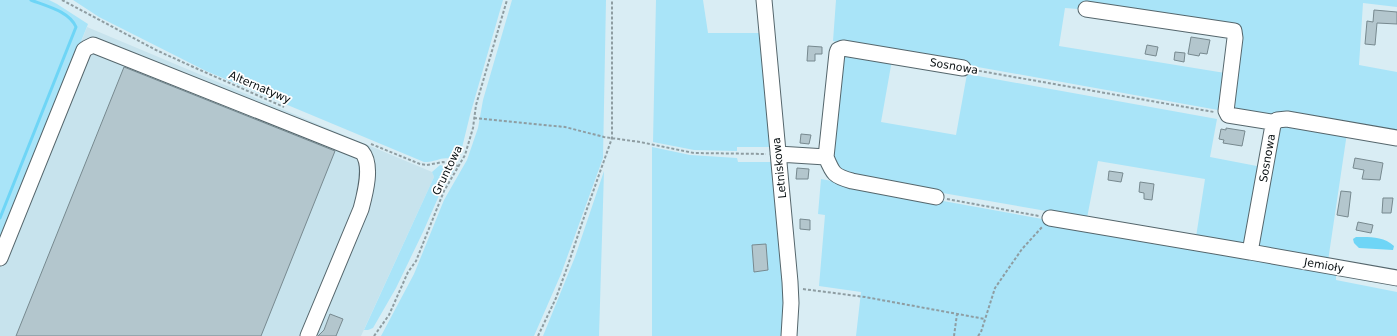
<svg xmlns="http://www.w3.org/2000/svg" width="1397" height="336" font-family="'DejaVu Sans',sans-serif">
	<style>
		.built { fill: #c7e3ed }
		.green { fill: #a9e4f8 }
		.water { fill: #6ed5f6 }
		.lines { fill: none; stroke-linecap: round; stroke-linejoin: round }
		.stream { stroke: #6ed5f6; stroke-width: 3 }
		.building { fill: #b3c6cd; stroke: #77898f }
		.minor-casing { stroke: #55666c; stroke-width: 17 }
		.path { stroke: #8e9da2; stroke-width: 2; stroke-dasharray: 3 2; stroke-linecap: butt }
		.minor { stroke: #fff; stroke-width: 15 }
		.labels { text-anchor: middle; stroke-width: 3.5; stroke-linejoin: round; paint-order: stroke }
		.street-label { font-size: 11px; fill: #080f11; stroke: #fff }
	</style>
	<rect width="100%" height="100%" fill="#d9edf4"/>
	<path class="built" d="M 87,27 L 432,172 L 434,177 L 361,336 L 0,336 L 0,243 Z"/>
	<path class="green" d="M 0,0 L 49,0 L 57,4 L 88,24 L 0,243 Z
		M 73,0 L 503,0 L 470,115 L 460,156 L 456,160 C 440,155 439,162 424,162 L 206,71 L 99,17 Z
		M 512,0 L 606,0 L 603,158 L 561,274 L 534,336 L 381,336 L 414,274 L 444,200 L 467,160 L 478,128 L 483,100 Z
		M 656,0 L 703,0 L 708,33 L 761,33 L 773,147 L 737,147 L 737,151 L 694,150 L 653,142 Z
		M 836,0 L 1397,0 L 1397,7 L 1363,3 L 1359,65 L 1397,72 L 1397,134 L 1268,115 L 1235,108 L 1231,104 L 1239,30 L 1079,4 L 1078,9 L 1065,8 L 1059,46 L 1225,73 L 1218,110 L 833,41 Z
		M 845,52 L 892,60 L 881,122 L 956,135 L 967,74 L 1217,119 L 1210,157 L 1262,167 L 1248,248 L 1196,237 L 1205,179 L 1098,161 L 1087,218 L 844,176 L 831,157 L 840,56 Z
		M 1279,121 L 1347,133 L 1328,261 L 1257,249 Z
		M 652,147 L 690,155 L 737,158 L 738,162 L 774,162 L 785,295 L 782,336 L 652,336 Z
		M 440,165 L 454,170 L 441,191 L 423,232 L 396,288 L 373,328 L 368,330 L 364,330 L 434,177 L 432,172 Z
		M 604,171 L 599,336 L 543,336 L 575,257 Z
		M 821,179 L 1336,272 L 1336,280 L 1397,292 L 1397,336 L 856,336 L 861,292 L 819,286 L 825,215 L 818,214 Z"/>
	<path class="water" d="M 1356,237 C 1370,237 1383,236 1394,246 L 1393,250 L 1359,248 L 1354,243 L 1353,239 Z"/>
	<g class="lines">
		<path class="stream" d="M 0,218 L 76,27 C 69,11 46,6 31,0"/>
	</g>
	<path class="building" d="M 1374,10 L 1397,12 L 1397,24 L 1377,23 L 1375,45 L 1365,44 L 1367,21 L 1373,22 Z
		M 1191,37 L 1210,40 L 1207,54 L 1200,53 L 1199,56 L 1188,54 Z
		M 1147,45 L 1158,47 L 1156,56 L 1145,54 Z
		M 808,46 L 822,47 L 822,54 L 815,54 L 815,61 L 807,61 Z
		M 1175,52 L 1185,53 L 1184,62 L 1174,60 Z
		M 124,67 L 335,151 L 261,336 L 16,336 Z
		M 1226,128 L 1245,131 L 1242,146 L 1223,143 L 1224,140 L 1219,139 L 1221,129 L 1226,130 Z
		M 801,134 L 811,135 L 809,144 L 800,143 Z
		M 1355,158 L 1383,163 L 1380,180 L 1362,179 L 1364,170 L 1353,168 Z
		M 797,168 L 809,169 L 808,179 L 796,179 Z
		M 1109,171 L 1123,173 L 1121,182 L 1108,180 Z
		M 1140,182 L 1154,184 L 1152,200 L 1144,199 L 1144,193 L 1139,192 Z
		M 1341,191 L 1351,192 L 1348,217 L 1337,215 Z
		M 1383,198 L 1393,198 L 1391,213 L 1382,213 Z
		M 800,219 L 810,220 L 810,230 L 800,229 Z
		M 1358,222 L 1373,225 L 1371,233 L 1356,230 Z
		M 766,244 L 768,270 L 754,272 L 752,245 Z
		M 330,314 L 343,319 L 336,336 L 318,336 L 324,330 Z"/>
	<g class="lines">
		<defs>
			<path id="minor" d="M 764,0 L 790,282 L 791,303 L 789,336
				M 1273,125 L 1277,120 L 1287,119 L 1397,138
				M 778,154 L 826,157
				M 936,197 L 852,181 C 834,176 833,174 826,157 L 837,53 L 838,50 L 843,48 L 963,68
				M 1050,218 L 1250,252 L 1273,125 L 1272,122 L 1228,115 L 1226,111 L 1235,38 L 1234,31 L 1086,9
				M 1250,252 L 1397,278
				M 0,258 L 84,50 L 87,48 L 93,45 L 362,152 C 373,165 365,194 361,209 L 308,336"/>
		</defs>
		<use href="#minor" class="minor-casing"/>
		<path class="path" d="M 62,0 L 156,50 L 191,66 L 284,107
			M 974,70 L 1214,112
			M 474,118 L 565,127 L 604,137 L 640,142 L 694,153 L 766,154
			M 371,144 L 420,164 L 427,165 L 443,162 L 458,166
			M 947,199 L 1039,216
			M 803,289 L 865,297 L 985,319
			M 374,336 L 389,315 L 408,272 L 416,261 L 444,191 L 465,155 L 473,128 L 476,105 L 507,0
			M 538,336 L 556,298 L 568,265 L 582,223 L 612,138 L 612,0
			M 954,336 L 957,314
			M 978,336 L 981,332 L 995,288 L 1022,249 L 1043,226"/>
		<use href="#minor" class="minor"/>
	</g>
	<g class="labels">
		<g class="street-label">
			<text transform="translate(954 66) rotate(10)" y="4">Sosnowa</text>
			<text transform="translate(260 87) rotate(23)" y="4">Alternatywy</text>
			<text transform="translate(1267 158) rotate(-80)" y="4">Sosnowa</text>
			<text transform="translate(779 168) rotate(-96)" y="4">Letniskowa</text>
			<text transform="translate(447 170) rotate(-64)" y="4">Gruntowa</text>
			<text transform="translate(1324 265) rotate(10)" y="4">Jemioły</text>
		</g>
	</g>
</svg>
